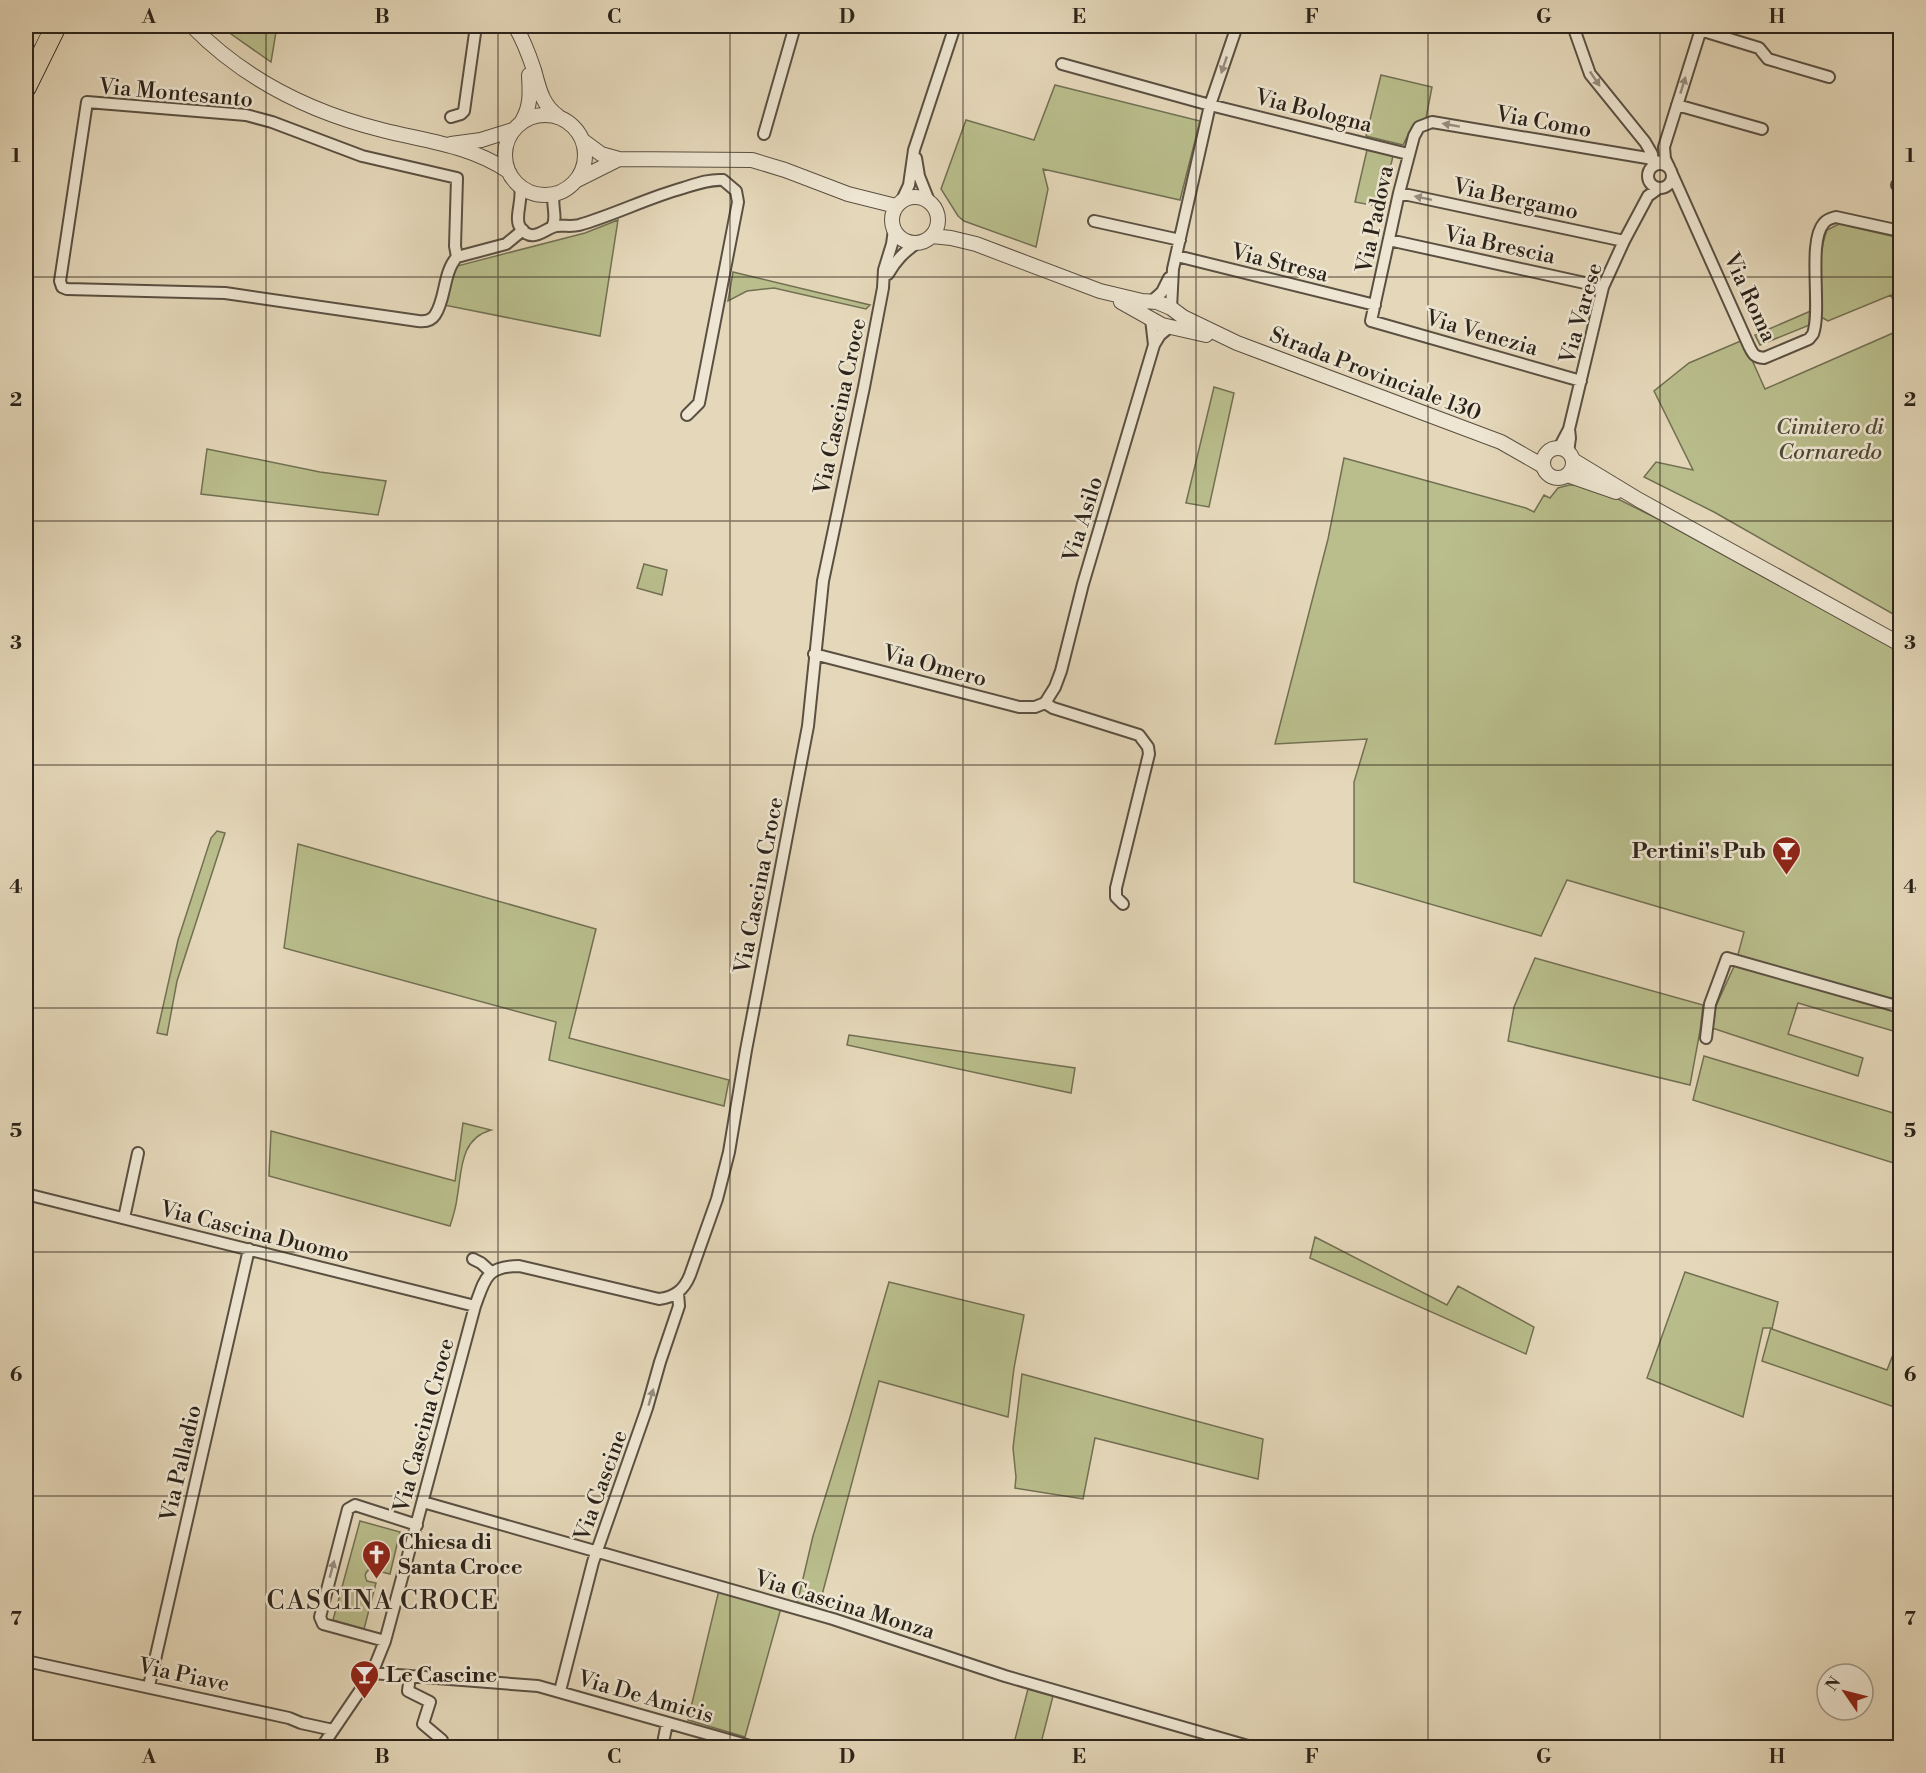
<svg xmlns="http://www.w3.org/2000/svg" width="1926" height="1773" font-family="'Libre Bodoni',serif">
	<style>
		.green { fill: #b9be8c; stroke: #727053; stroke-width: 1.5 }
		.lines { fill: none; stroke-linecap: round; stroke-linejoin: round }
		.minor-casing { stroke: #5a5042; stroke-width: 14 }
		.tertiary-casing { stroke: #5a5042; stroke-width: 16 }
		.motorway-casing { stroke: #2b231a; stroke-width: 22 }
		.minor { stroke: #eee6d2; stroke-width: 10 }
		.tertiary { stroke: #eee6d2; stroke-width: 14 }
		.motorway { stroke: #e5d8ba; stroke-width: 20 }
		.oneway { fill: #968e7f }
		.grid { fill: none; stroke: #2b231a; stroke-width: 1.5; stroke-opacity: 0.55 }
		.labels { text-anchor: middle; stroke-width: 5; stroke-linejoin: round; paint-order: stroke }
		.street-label { font-size: 22px; fill: #2b231a; stroke: #eee6d2 }
		.park-label { font-size: 22px; font-style: italic; fill: #4e4a36; stroke: #eee6d2 }
		.poi-label { font-size: 22px; font-weight: bold; fill: #2b231a; stroke: #eee6d2; text-anchor: start }
		.quarter-label { font-size: 26px; letter-spacing: 1.5px; fill: #2b231a; stroke: #eee6d2 }
		.neatline { fill: none; stroke: #2b231a; stroke-width: 2 }
		.grid-label { font-size: 20px; text-anchor: middle; font-weight: bold; fill: #2b231a }
	</style>
	<rect width="100%" height="100%" fill="#e5d8ba"/>
	<filter id="stains"><feTurbulence type="fractalNoise" baseFrequency=".00333" numOctaves="4"/><feColorMatrix values="0 0 0 0 .2 0 0 0 0 .09 0 0 0 0 .02 0 0 0 .5 -.17"/></filter>
	<radialGradient id="worn" r=".72"><stop offset=".6" stop-color="#630" stop-opacity="0"/><stop offset="1" stop-color="#630" stop-opacity=".3"/></radialGradient>
	<path class="green" d="M 225,26 L 277,26 L 271,62 L 231,34 Z
		M 1381,75 L 1432,87 L 1426,118 L 1413,125 L 1403,145 L 1366,136 Z
		M 1055,85 L 1200,121 L 1180,200 L 1043,169 L 1048,189 L 1036,247 L 964,221 L 958,216 L 941,189 L 966,120 L 1034,140 Z
		M 1367,150 L 1393,156 L 1381,207 L 1355,202 Z
		M 618,220 L 600,336 L 444,305 L 457,266 L 585,233 Z
		M 1839,224 L 1900,238 L 1900,317 L 1891,295 L 1828,321 L 1821,317 C 1821,289 1817,256 1827,230 Z
		M 733,272 L 870,305 L 866,309 L 774,288 L 747,291 L 728,301 Z
		M 1813,310 L 1812,324 L 1760,345 L 1755,335 Z
		M 1900,330 L 1900,618 L 1714,512 L 1644,477 L 1656,462 L 1693,470 L 1654,391 L 1689,363 L 1743,340 L 1765,389 Z
		M 1214,387 L 1234,393 L 1209,507 L 1186,503 Z
		M 207,449 L 320,472 L 386,481 L 378,515 L 201,494 Z
		M 1344,458 L 1526,508 L 1534,512 L 1544,495 L 1550,498 L 1558,488 L 1569,485 L 1580,485 L 1594,487 L 1660,520 L 1900,652 L 1900,1033 L 1798,1003 L 1788,1034 L 1863,1058 L 1858,1076 L 1712,1028 L 1716,1006 L 1736,962 L 1744,932 L 1567,880 L 1541,936 L 1354,882 L 1354,782 L 1367,739 L 1275,744 L 1328,539 Z
		M 644,564 L 667,570 L 662,595 L 637,588 Z
		M 217,831 L 225,833 L 177,981 L 167,1035 L 157,1033 L 178,940 L 211,838 Z
		M 298,844 L 596,929 L 569,1038 L 729,1080 L 724,1106 L 549,1060 L 556,1022 L 284,948 Z
		M 1535,958 L 1703,1005 L 1700,1031 L 1690,1085 L 1508,1041 L 1514,1007 Z
		M 849,1035 L 1075,1068 L 1071,1093 L 847,1045 Z
		M 1704,1056 L 1900,1115 L 1900,1165 L 1693,1100 Z
		M 463,1123 L 491,1130 C 459,1139 462,1172 457,1198 C 456,1208 453,1217 450,1226 L 269,1176 L 271,1131 L 455,1181 Z
		M 1315,1237 L 1447,1305 L 1458,1286 L 1534,1327 L 1526,1354 L 1310,1258 Z
		M 1685,1272 L 1778,1302 L 1772,1329 L 1887,1370 L 1896,1347 L 1900,1349 L 1900,1409 L 1762,1361 L 1771,1328 L 1763,1328 L 1743,1417 L 1647,1378 Z
		M 889,1282 L 1024,1315 L 1014,1368 L 1008,1417 L 879,1381 L 818,1610 L 797,1604 L 813,1536 L 850,1417 Z
		M 1022,1374 L 1263,1439 L 1258,1479 L 1095,1438 L 1083,1499 L 1015,1488 L 1016,1477 L 1013,1448 Z
		M 360,1521 L 400,1532 L 390,1574 L 370,1569 C 365,1572 364,1576 367,1581 L 376,1583 L 364,1629 L 333,1620 Z
		M 719,1590 L 781,1608 L 745,1737 L 688,1720 Z
		M 1028,1689 L 1053,1696 L 1040,1747 L 1013,1747 Z"/>
	<g class="lines">
		<defs>
			<path id="minor" d="M 1573,26 L 1590,74 L 1645,142 L 1652,154 L 1653,163
				M 1700,30 L 1759,48 L 1768,59 L 1829,77
				M 1062,64 L 1210,105 L 1408,154
				M 87,102 L 246,115 L 272,122 L 362,156 L 457,178 L 455,246 L 457,257 C 443,272 446,299 435,315 C 431,321 425,322 418,321 L 225,293 L 67,289 L 62,287 L 60,281 Z
				M 1677,105 L 1762,129
				M 451,117 L 461,114 L 464,111 L 476,26
				M 764,134 L 795,26
				M 916,158 L 919,176 L 929,201
				M1648 176a12 12 0 1 1 24 0a12 12 0 1 1-24 0Z
				M 1669,167 L 1665,159 L 1664,147 L 1702,26
				M 1672,174 L 1749,346 C 1753,354 1754,357 1764,358 L 1809,339 L 1813,334 C 1822,309 1807,241 1824,223 C 1827,219 1832,218 1836,217 L 1900,231
				M 1897,185 L 1900,185
				M 520,187 C 523,200 514,218 520,227 C 532,245 545,228 556,226 C 563,225 571,227 579,225 C 614,215 647,198 683,188 C 696,184 709,179 723,180 L 736,191 L 738,202 L 699,403 L 687,415
				M 1399,193 L 1624,241
				M 902,200 L 909,185 L 914,150 L 955,26
				M 1094,221 L 1180,240
				M 552,227 C 558,217 551,206 554,194
				M 1389,240 L 1603,287
				M 1177,256 L 1375,305
				M 457,257 L 506,244 L 523,230
				M 888,274 C 896,260 904,252 917,243
				M 1152,301 L 1162,292 L 1169,278
				M 1171,308 L 1173,269 L 1210,105 L 1237,26
				M 1151,319 L 1154,345 L 1160,335 L 1171,326
				M 1581,381 L 1371,321 L 1399,193 L 1414,136 L 1419,127 L 1432,122 L 1647,158 L 1662,163
				M 1559,448 L 1569,429 L 1603,287 L 1624,241 L 1648,196 L 1659,188
				M 1568,452 L 1570,438 L 1569,429
				M 814,654 L 1019,707 L 1035,707 L 1045,703
				M 1045,703 L 1055,687 L 1061,671 L 1083,584 L 1154,345
				M 1045,703 L 1053,708 L 1139,735 L 1148,747 L 1149,754 L 1116,888 L 1116,897 L 1123,904
				M 1706,1038 L 1710,1004 L 1727,958 L 1900,1007
				M 26,1194 L 475,1306
				M 124,1218 L 138,1153
				M 473,1259 L 481,1263 L 491,1272
				M 423,1502 L 833,1619 L 1005,1676 L 1255,1748
				M 385,1641 L 323,1624 L 320,1617 L 348,1509 L 355,1505 L 417,1525
				M 26,1661 L 289,1718 L 301,1723 L 333,1730
				M 372,1673 L 538,1686 L 757,1748
				M 410,1676 L 408,1691 L 430,1702 L 423,1724 L 442,1740 L 441,1748
				M 149,1686 L 249,1249
				M 560,1691 L 593,1562 L 647,1408 L 660,1362 L 679,1306 L 678,1293
				M 321,1748 L 372,1673 L 385,1641 L 475,1306 C 485,1279 486,1266 519,1266 L 659,1299 C 675,1297 684,1290 690,1275 L 717,1199 L 729,1152 L 746,1050 L 808,726 L 823,581 L 864,387 L 883,288 L 884,270 L 892,244 L 894,230
				M 662,1748 L 667,1723"/>
			<path id="tertiary" d="M 192,26 C 244,79 310,112 382,130 C 425,141 470,145 508,171
				M 515,26 C 523,39 529,55 534,70 C 539,88 542,105 558,116
				M505 155a40 40 0 1 1 80 0a40 40 0 1 1-80 0Z
				M 522,121 C 531,106 530,93 529,75
				M 582,140 L 601,154 L 619,159 L 752,160 L 785,170 L 848,194 L 896,206
				M 451,144 L 481,140 L 513,130
				M 577,180 L 619,159
				M892 220a23 23 0 1 1 46 0a23 23 0 1 1-46 0Z
				M 932,236 L 951,238 L 976,244 L 1100,291 L 1142,301 L 1157,302 L 1171,308 L 1183,317 L 1237,343 L 1501,442 L 1543,466
				M 1121,302 L 1162,325 L 1206,335
				M1543 463a15 15 0 1 1 30 0a15 15 0 1 1-30 0Z
				M 1573,460 L 1639,500 L 1900,644
				M 1567,475 L 1616,492"/>
			<path id="motorway" d="M 26,40 L 33,26
				M 26,87 L 56,26"/>
		</defs>
		<use href="#minor" class="minor-casing"/>
		<use href="#tertiary" class="tertiary-casing"/>
		<use href="#motorway" class="motorway-casing"/>
		<use href="#minor" class="minor"/>
		<use href="#tertiary" class="tertiary"/>
		<use href="#motorway" class="motorway"/>
	</g>
	<defs><path id="oneway-solid" d="M-6-.8H1V-3.2L6.5 0L1 3.2V.8H-6Z" transform="scale(1.5)"/></defs>
	<g class="oneway">
		<use href="#oneway-solid" transform="translate(1224 65) rotate(109)"/>
		<use href="#oneway-solid" transform="translate(1595 79) rotate(56)"/>
		<use href="#oneway-solid" transform="translate(1683 85) rotate(-73)"/>
		<use href="#oneway-solid" transform="translate(1451 125) rotate(-170)"/>
		<use href="#oneway-solid" transform="translate(1423 198) rotate(-168)"/>
		<use href="#oneway-solid" transform="translate(651 1397) rotate(-74)"/>
		<use href="#oneway-solid" transform="translate(332 1569) rotate(-75)"/>
	</g>
	<path class="grid" d="M 266,26 L 266,1748M 498,26 L 498,1748M 730,26 L 730,1748M 963,26 L 963,1748M 1196,26 L 1196,1748M 1428,26 L 1428,1748M 1660,26 L 1660,1748M 26,277 L 1900,277M 26,521 L 1900,521M 26,765 L 1900,765M 26,1008 L 1900,1008M 26,1252 L 1900,1252M 26,1496 L 1900,1496"/>
	<defs>
		<symbol id="bar-pin" viewBox="-11 -11 22 30"><path d="M0 17L-7.5 6A9.5 9.5 0 1 1 7.5 6Z" fill="#8f2418" stroke="#eee6d2"/><path d="M-6-5H6L.8 .8V4.5H3.5V6h-7V4.5H-.8V.8Z" fill="#fff"/></symbol>
		<symbol id="church-pin" viewBox="-11 -11 22 30"><path d="M0 17L-7.5 6A9.5 9.5 0 1 1 7.5 6Z" fill="#8f2418" stroke="#eee6d2"/><path d="M-1.2-6h2.4v3.5h3.3v2.4h-3.3V6h-2.4V-.1h-3.3v-2.4h3.3Z" fill="#fff"/></symbol>
	</defs>
	<g fill-rule="evenodd">
		<use href="#bar-pin" x="1770" y="834" width="33" height="45"/>
		<use href="#church-pin" x="360" y="1538" width="33" height="45"/>
		<use href="#bar-pin" x="348" y="1658" width="33" height="45"/>
	</g>
	<g class="labels">
		<g class="street-label">
			<text transform="translate(176 92) rotate(5)" y="8">Via Montesanto</text>
			<text transform="translate(1314 110) rotate(14)" y="8">Via Bologna</text>
			<text transform="translate(1544 121) rotate(10)" y="8">Via Como</text>
			<text transform="translate(1516 198) rotate(12)" y="8">Via Bergamo</text>
			<text transform="translate(1374 219) rotate(-78)" y="8">Via Padova</text>
			<text transform="translate(1500 244) rotate(12)" y="8">Via Brescia</text>
			<text transform="translate(1280 262) rotate(14)" y="8">Via Stresa</text>
			<text transform="translate(1751 297) rotate(65)" y="8">Via Roma</text>
			<text transform="translate(1580 313) rotate(-74)" y="8">Via Varese</text>
			<text transform="translate(1482 332) rotate(16)" y="8">Via Venezia</text>
			<text transform="translate(1376 373) rotate(21)" y="8">Strada Provinciale 130</text>
			<text transform="translate(839 406) rotate(-78)" y="8">Via Cascina Croce</text>
			<text transform="translate(1082 519) rotate(-73)" y="8">Via Asilo</text>
			<text transform="translate(935 665) rotate(15)" y="8">Via Omero</text>
			<text transform="translate(758 885) rotate(-79)" y="8">Via Cascina Croce</text>
			<text transform="translate(255 1231) rotate(14)" y="8">Via Cascina Duomo</text>
			<text transform="translate(423 1425) rotate(-75)" y="8">Via Cascina Croce</text>
			<text transform="translate(180 1463) rotate(-77)" y="8">Via Palladio</text>
			<text transform="translate(600 1485) rotate(-70)" y="8">Via Cascine</text>
			<text transform="translate(845 1604) rotate(17)" y="8">Via Cascina Monza</text>
			<text transform="translate(184 1674) rotate(12)" y="8">Via Piave</text>
			<text transform="translate(646 1696) rotate(16)" y="8">Via De Amicis</text>
		</g>
		<g class="park-label">
			<text x="1830" y="434">Cimitero di<tspan x="1830" dy="25">Cornaredo</tspan></text>
		</g>
		<g class="poi-label">
			<text x="1766" y="858" text-anchor="end">Pertini's Pub</text>
			<text x="398" y="1549">Chiesa di<tspan x="398" dy="25">Santa Croce</tspan></text>
			<text x="386" y="1682">Le Cascine</text>
		</g>
		<g class="quarter-label">
			<text x="383" y="1609">CASCINA CROCE</text>
		</g>
	</g>
	<rect width="1926" height="1773" fill="none" stroke="#e5d8ba" stroke-width="66"/>
	<g transform="translate(1845 1692) rotate(305)"><circle r="28" fill="#eee6d2" stroke="#a09888" stroke-width="1.5"/>
	<path d="M0-4.5L10 22L0 15L-10 22Z" fill="#8f2418"/>
	<text y="-9" font-size="16" font-weight="bold" text-anchor="middle" fill="#2b231a">N</text>
	</g>
	<rect x="33" y="33" width="1860" height="1707" class="neatline"/>
	<g class="grid-label">
		<text x="149" y="23">A</text>
		<text x="382" y="23">B</text>
		<text x="614" y="23">C</text>
		<text x="847" y="23">D</text>
		<text x="1079" y="23">E</text>
		<text x="1312" y="23">F</text>
		<text x="1544" y="23">G</text>
		<text x="1777" y="23">H</text>
		<text x="16" y="162">1</text>
		<text x="1910" y="162">1</text>
		<text x="16" y="406">2</text>
		<text x="1910" y="406">2</text>
		<text x="16" y="649">3</text>
		<text x="1910" y="649">3</text>
		<text x="16" y="893">4</text>
		<text x="1910" y="893">4</text>
		<text x="16" y="1137">5</text>
		<text x="1910" y="1137">5</text>
		<text x="16" y="1381">6</text>
		<text x="1910" y="1381">6</text>
		<text x="16" y="1625">7</text>
		<text x="1910" y="1625">7</text>
		<text x="149" y="1763">A</text>
		<text x="382" y="1763">B</text>
		<text x="614" y="1763">C</text>
		<text x="847" y="1763">D</text>
		<text x="1079" y="1763">E</text>
		<text x="1312" y="1763">F</text>
		<text x="1544" y="1763">G</text>
		<text x="1777" y="1763">H</text>
	</g>
	<rect width="100%" height="100%" filter="url(#stains)"/>
	<rect width="100%" height="100%" fill="url(#worn)"/>
</svg>
